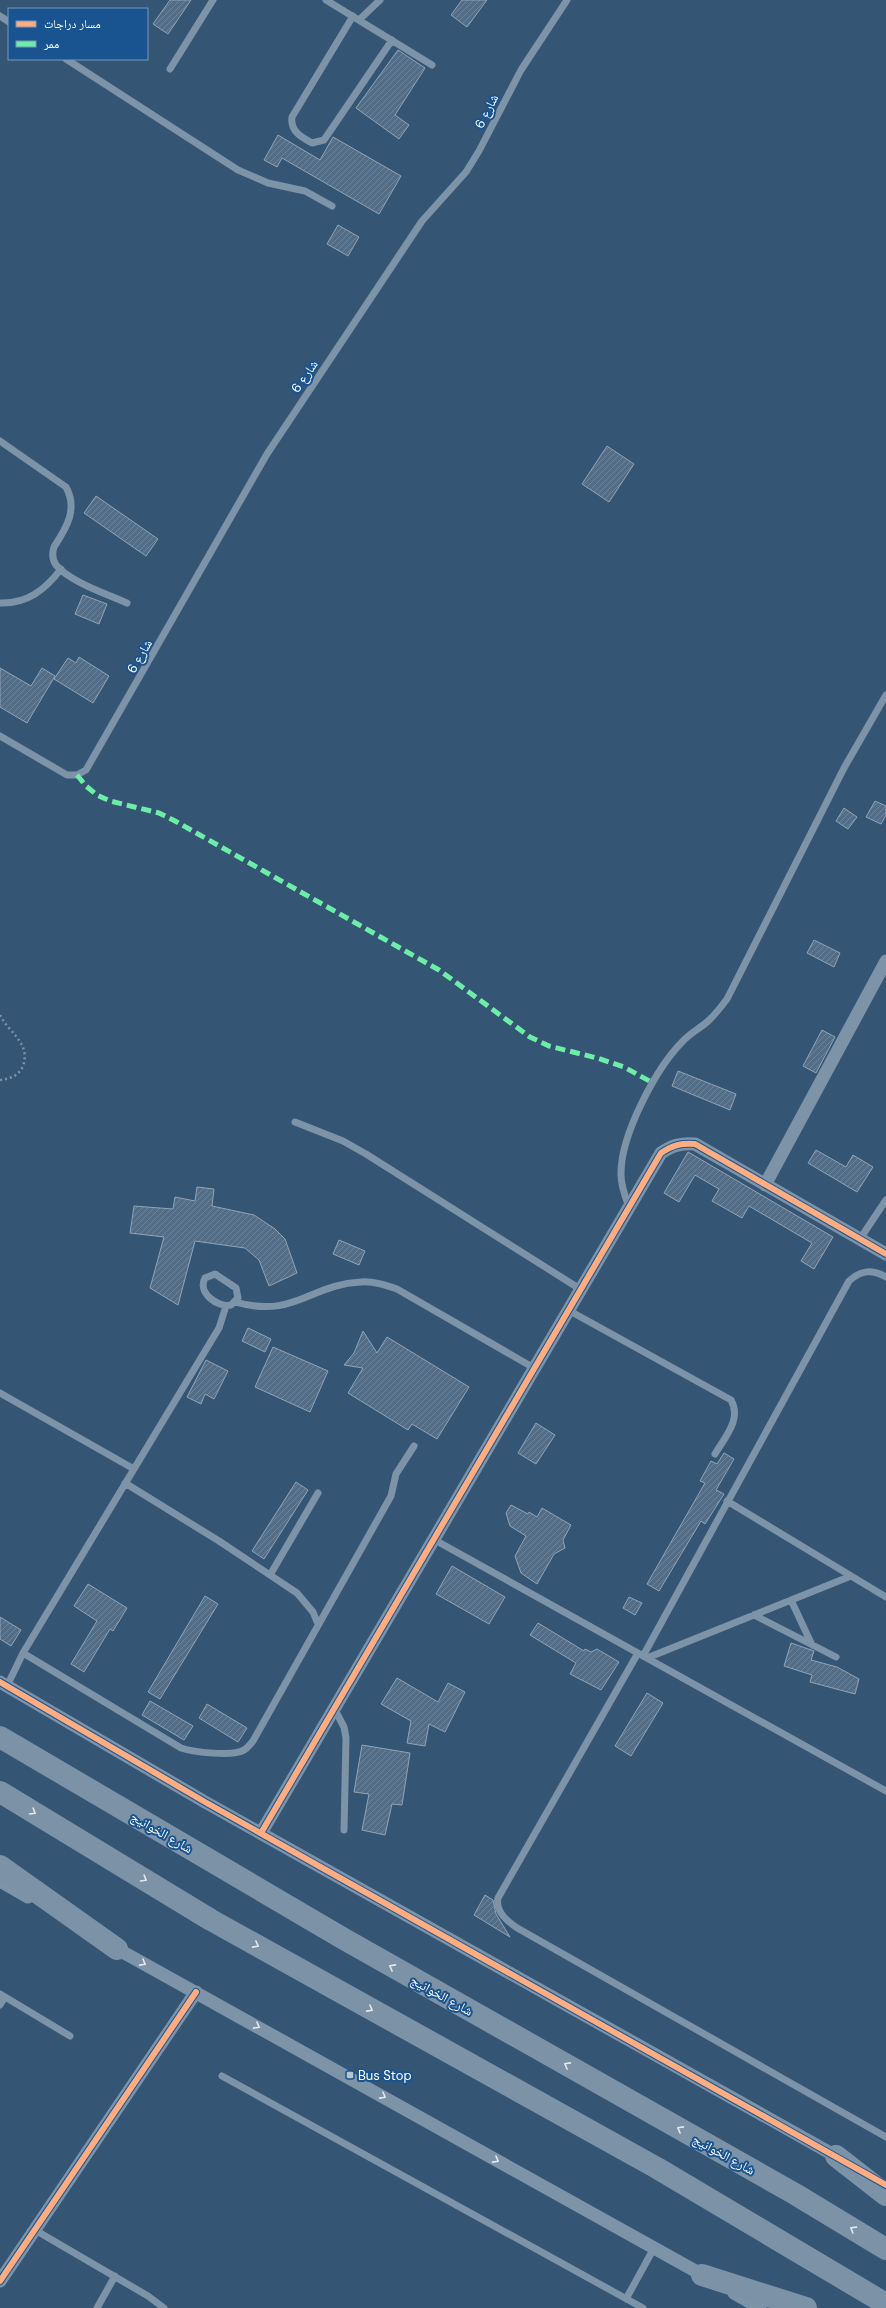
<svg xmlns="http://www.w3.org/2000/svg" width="886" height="2308" font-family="'DM Sans','Noto Naskh Arabic',sans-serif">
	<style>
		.building { fill: url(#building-hatch); stroke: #91a4b6 }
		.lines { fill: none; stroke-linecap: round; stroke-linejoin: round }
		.path { stroke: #7c93a8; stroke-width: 2.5; stroke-dasharray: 2 3; stroke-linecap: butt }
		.service { stroke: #7c93a8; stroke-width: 7 }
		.minor { stroke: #7c93a8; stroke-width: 13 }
		.trunk { stroke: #7c92a7; stroke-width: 22 }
		.quiet { stroke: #6deda7; stroke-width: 5; stroke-dasharray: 10 5; stroke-linecap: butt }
		.cycleway-casing { stroke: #1a5490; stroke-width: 8 }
		.cycleway { stroke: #ffac80; stroke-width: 6 }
		.oneway { stroke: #e5e9ed }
		.oneway2 { stroke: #e5e9ee }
		.poi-dot { fill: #b8c4cf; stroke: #1a5490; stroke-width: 1.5 }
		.labels { text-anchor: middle; stroke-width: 4; stroke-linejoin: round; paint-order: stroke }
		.street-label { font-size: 13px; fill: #fff; stroke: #1a5490 }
		.poi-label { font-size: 13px; fill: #fff; stroke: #1a5490; text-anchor: start }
	</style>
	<defs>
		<pattern id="building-hatch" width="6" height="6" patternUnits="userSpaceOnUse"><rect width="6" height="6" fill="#536d86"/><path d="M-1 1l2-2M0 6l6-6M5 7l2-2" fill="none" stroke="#6d8398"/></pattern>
	</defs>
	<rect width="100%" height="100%" fill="#355575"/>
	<path class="building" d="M 170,0 L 191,0 L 168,34 L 153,24 Z
		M 462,0 L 487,0 L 467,27 L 451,15 Z
		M 398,50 L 425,68 L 395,115 L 409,125 L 399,139 L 356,108 Z
		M 278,135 L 320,160 L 333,137 L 401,176 L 379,214 L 282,158 L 277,167 L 264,160 Z
		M 338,225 L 359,237 L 348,256 L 327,244 Z
		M 607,446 L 634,464 L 609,502 L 582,484 Z
		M 96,496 L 158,539 L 146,556 L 84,513 Z
		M 83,595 L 107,604 L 99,624 L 75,614 Z
		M 79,657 L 109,676 L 93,703 L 54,679 L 68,658 L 76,663 Z
		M 0,668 L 31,686 L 42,668 L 55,676 L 27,723 L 0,707 Z
		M 875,801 L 886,806 L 886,815 L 881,824 L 866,817 Z
		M 844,808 L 857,817 L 848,829 L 836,821 Z
		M 814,940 L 840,953 L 834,967 L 807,953 Z
		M 822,1030 L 835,1037 L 816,1073 L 803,1066 Z
		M 678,1071 L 736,1094 L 730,1110 L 672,1086 Z
		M 816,1150 L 846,1167 L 853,1155 L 873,1167 L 857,1192 L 808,1163 Z
		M 688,1152 L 833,1237 L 814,1269 L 801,1261 L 812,1243 L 749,1206 L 742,1218 L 712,1201 L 719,1189 L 695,1175 L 679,1202 L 664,1193 Z
		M 197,1187 L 214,1189 L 212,1206 L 254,1215 L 275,1229 L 285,1239 L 297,1273 L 269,1286 L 259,1260 L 245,1248 L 195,1241 L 178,1305 L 150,1288 L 164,1237 L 130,1233 L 134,1206 L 173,1209 L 175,1197 L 195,1201 Z
		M 339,1240 L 365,1251 L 359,1265 L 333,1254 Z
		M 248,1328 L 271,1339 L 265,1352 L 242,1341 Z
		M 363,1331 L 377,1353 L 387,1337 L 469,1387 L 437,1439 L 412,1424 L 408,1430 L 348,1393 L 363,1368 L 344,1365 L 354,1353 Z
		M 273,1347 L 328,1371 L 310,1412 L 255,1387 Z
		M 206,1360 L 228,1371 L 214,1399 L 205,1394 L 201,1404 L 187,1397 Z
		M 536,1423 L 555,1435 L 536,1464 L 518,1453 Z
		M 724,1453 L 734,1459 L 716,1490 L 724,1494 L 705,1524 L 701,1521 L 659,1591 L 647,1584 L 705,1483 L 700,1481 L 711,1461 L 717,1464 Z
		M 296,1482 L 308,1490 L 264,1559 L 252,1551 Z
		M 511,1505 L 528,1514 L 529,1512 L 537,1517 L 542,1508 L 571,1525 L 563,1540 L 565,1548 L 554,1554 L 537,1584 L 521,1573 L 515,1556 L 526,1536 L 510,1526 L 506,1513 Z
		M 452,1566 L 505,1597 L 489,1624 L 436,1594 Z
		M 88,1584 L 127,1608 L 113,1631 L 110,1629 L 84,1672 L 71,1664 L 97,1621 L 74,1606 Z
		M 205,1596 L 218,1604 L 160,1699 L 148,1692 Z
		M 629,1597 L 642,1603 L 635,1615 L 623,1608 Z
		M 0,1617 L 21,1630 L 11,1646 L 0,1639 Z
		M 538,1623 L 584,1651 L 585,1649 L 591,1652 L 597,1649 L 619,1662 L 601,1690 L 570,1674 L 576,1663 L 530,1635 Z
		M 791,1643 L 814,1651 L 811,1660 L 837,1667 L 859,1679 L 855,1694 L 810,1682 L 812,1675 L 784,1666 Z
		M 397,1678 L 438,1702 L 448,1683 L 465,1692 L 445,1732 L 429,1724 L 425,1746 L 407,1743 L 411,1721 L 381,1704 Z
		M 647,1693 L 663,1703 L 631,1756 L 615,1746 Z
		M 150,1701 L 193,1726 L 184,1740 L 142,1715 Z
		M 207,1704 L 247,1728 L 238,1742 L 199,1718 Z
		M 362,1745 L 410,1753 L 402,1805 L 392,1804 L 385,1835 L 362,1830 L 369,1794 L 354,1792 Z
		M 485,1895 L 493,1900 L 496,1914 L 510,1937 L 474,1915 Z"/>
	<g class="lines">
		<path class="path" d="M 0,1015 C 9,1033 31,1043 23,1066 C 19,1076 9,1079 0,1080"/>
		<path class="service" d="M 326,0 L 432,65
			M 0,16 L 9,22
			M 353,16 L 292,117 C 290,131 301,137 312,143 L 324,140 L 392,40
			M 359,20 L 380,0
			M 66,59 L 238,170 L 268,183 L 305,191 L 332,206
			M 170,69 L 213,0
			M 0,441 L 66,487 C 78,509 67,527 54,547 C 52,553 52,559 56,565 C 70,582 107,594 127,603
			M 0,603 C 27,604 45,590 61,569
			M 0,736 L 67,775 L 77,775 L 86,770 L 267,454 L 422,221 L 466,172 L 479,151 L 521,70 L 567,0
			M 295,1122 L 343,1141 L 366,1154 L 580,1289
			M 629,1207 C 625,1196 621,1186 621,1175 C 620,1136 656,1068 683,1041 C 690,1033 699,1029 707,1022 C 715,1015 721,1007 727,999 L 844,768 L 886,695
			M 860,1239 L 886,1200
			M 215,1274 L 236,1288 L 238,1298 L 231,1305 C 217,1308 197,1292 205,1278 Z
			M 235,1302 C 295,1319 310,1284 361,1282 C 373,1281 385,1285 397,1289 L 534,1368
			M 568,1310 L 731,1400 C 742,1419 725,1437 715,1454
			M 0,1393 L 134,1469
			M 125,1483 L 219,1541 L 297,1593 L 313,1612 L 318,1624
			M 727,1501 L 886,1597
			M 433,1539 L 886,1791
			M 270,1575 L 318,1493
			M 791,1600 L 812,1645
			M 754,1615 L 836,1657
			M 23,1653 L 181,1748 C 193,1752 233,1757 244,1750 C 248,1748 250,1744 253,1741 L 391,1496 L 396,1474 L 414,1446
			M 638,1653 L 498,1898 C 495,1912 508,1922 519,1929 L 886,2137
			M 643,1656 L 849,1281 C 861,1270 872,1269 886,1277
			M 647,1658 L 851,1576
			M 7,1686 L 23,1653 L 219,1328 L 226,1306
			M 334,1708 L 344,1727 L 346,1738 L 344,1830
			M 0,1994 L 70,2036
			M 0,2005 L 5,1997
			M 222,2076 L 643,2308
			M 35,2230 L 148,2296 L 164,2308
			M 626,2299 L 654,2248
			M 97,2308 L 115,2276"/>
		<path class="minor" d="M 765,1185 L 886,961
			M 0,1682 L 205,1802 L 841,2159
			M 261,1833 L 661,1153 C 673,1145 681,1143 695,1144 L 886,1254
			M 0,1881 L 28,1897
			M 112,1946 L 708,2278
			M 0,2281 L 196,1992
			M 734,2293 L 760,2308"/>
		<path class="trunk" d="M 0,1737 L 344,1939 L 795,2194 L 886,2249
			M 0,1792 L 211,1920 L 657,2168 L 886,2304
			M 0,1866 L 117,1949
			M 836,2156 L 886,2195
			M 702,2275 L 806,2308"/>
		<path class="quiet" d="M 77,775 L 86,786 L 97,795 L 110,801 L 159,813 L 175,821 L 439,970 L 530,1037 L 549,1046 L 597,1058 L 624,1067 L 653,1083"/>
		<defs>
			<path id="cycleway" d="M 0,1682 L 205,1802 L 886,2185
				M 261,1833 L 661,1153 C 673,1145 681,1143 695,1144 L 886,1254
				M 0,2281 L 196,1992"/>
		</defs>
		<use href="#cycleway" class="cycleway-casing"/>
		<use href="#cycleway" class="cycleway"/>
	</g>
	<defs><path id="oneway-chevron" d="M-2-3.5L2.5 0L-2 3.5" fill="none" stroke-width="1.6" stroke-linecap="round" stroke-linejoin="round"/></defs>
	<g class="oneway">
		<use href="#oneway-chevron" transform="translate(33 1812) rotate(31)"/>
		<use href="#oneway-chevron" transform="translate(144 1879) rotate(31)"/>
		<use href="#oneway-chevron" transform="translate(256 1945) rotate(29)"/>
		<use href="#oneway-chevron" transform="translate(392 1967) rotate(-151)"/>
		<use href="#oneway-chevron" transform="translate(370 2009) rotate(29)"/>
		<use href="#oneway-chevron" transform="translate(567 2065) rotate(-151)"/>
		<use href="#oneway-chevron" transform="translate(680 2129) rotate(-151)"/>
		<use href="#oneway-chevron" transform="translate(853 2229) rotate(-148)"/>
	</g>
	<g class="oneway2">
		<use href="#oneway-chevron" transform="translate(143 1963) rotate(29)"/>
		<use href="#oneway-chevron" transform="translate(257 2026) rotate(29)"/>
		<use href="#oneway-chevron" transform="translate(383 2096) rotate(29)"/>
		<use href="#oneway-chevron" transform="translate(496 2160) rotate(29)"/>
	</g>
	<rect class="poi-dot" x="346" y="2071" width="8" height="8" rx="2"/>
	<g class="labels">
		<g class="street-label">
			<text transform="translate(486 111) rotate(-63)" y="5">شارع 6</text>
			<text transform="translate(304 376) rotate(-55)" y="5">شارع 6</text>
			<text transform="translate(139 656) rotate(-60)" y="5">شارع 6</text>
			<text transform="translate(162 1832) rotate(30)" y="5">شارع الخوانيج</text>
			<text transform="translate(442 1995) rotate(29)" y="5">شارع الخوانيج</text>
			<text transform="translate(724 2154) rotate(29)" y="5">شارع الخوانيج</text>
		</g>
		<g class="poi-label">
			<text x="358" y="2080">Bus Stop</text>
		</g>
	</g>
	<rect x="8" y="8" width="140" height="52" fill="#1a5490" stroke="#7698bc"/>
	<rect x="16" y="21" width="20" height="6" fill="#ffac80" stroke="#7698bc"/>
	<text x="44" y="28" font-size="12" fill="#ffffff">مسار دراجات</text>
	<rect x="16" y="41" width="20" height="6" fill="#6deda7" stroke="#7698bc"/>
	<text x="44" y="48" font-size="12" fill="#ffffff">ممر</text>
</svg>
